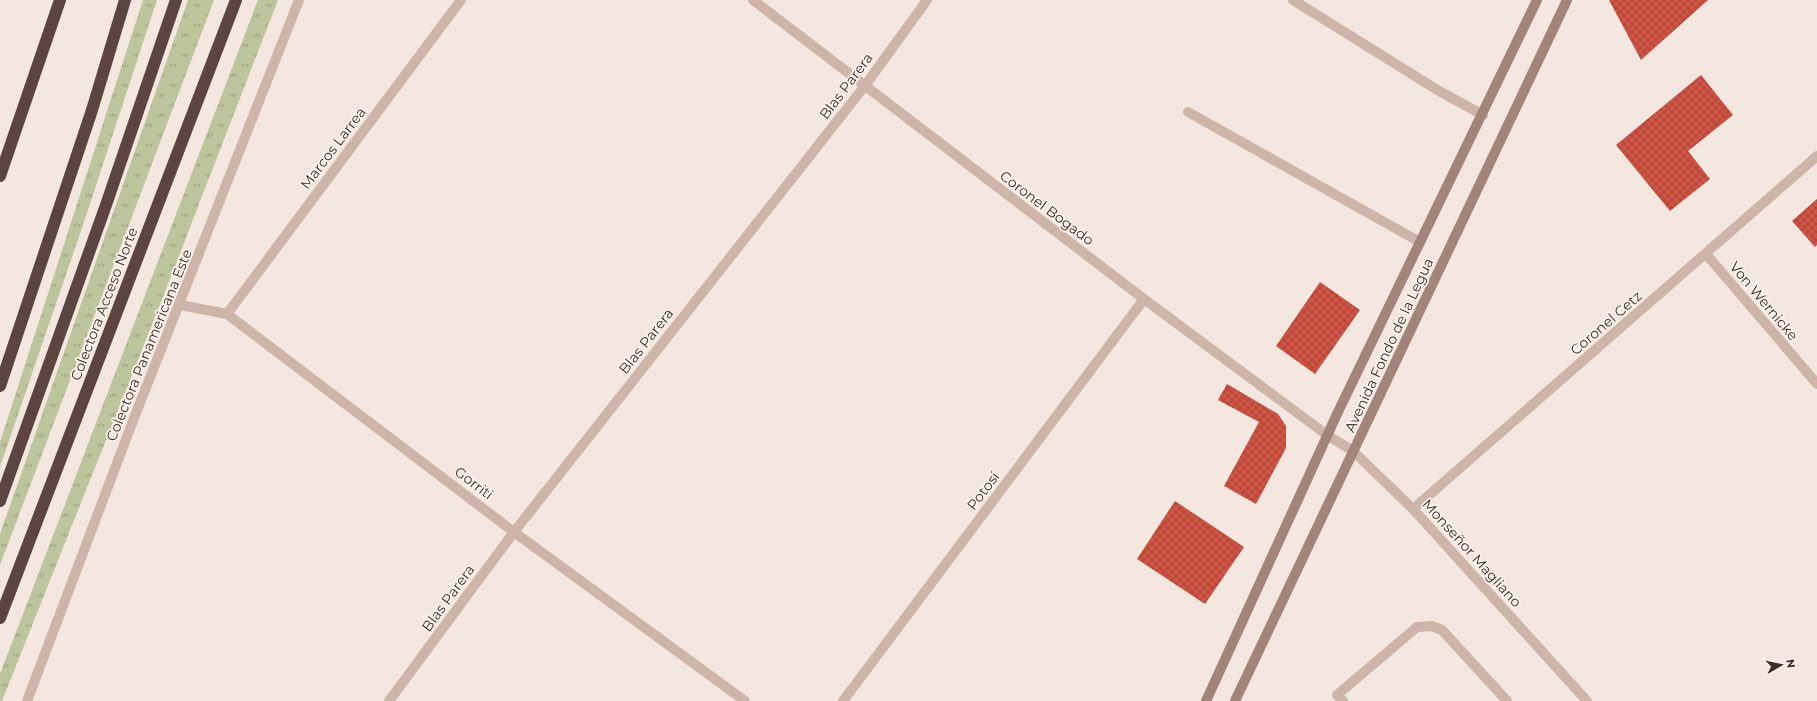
<svg xmlns="http://www.w3.org/2000/svg" width="1817" height="701" font-family="Montserrat,sans-serif">
	<style>
		.grass { fill: url(#grass-tufts) }
		.building { fill: url(#building-cross-hatch) }
		.lines { fill: none; stroke-linecap: round; stroke-linejoin: round }
		.service { stroke: #ceb5a9; stroke-width: 10 }
		.minor { stroke: #ceb5a9; stroke-width: 10 }
		.tertiary { stroke: #ceb5a9; stroke-width: 10 }
		.secondary { stroke: #a2847a; stroke-width: 10 }
		.motorway { stroke: #5c4540; stroke-width: 12 }
		.labels { text-anchor: middle; stroke-width: 3.5; stroke-linejoin: round; paint-order: stroke }
		.street-label { font-size: 14px; fill: #3b2d29; stroke: #fbf2ec }
	</style>
	<defs>
		<pattern id="grass-tufts" width="24" height="20" patternUnits="userSpaceOnUse"><rect width="24" height="20" fill="#bdc59d"/><path d="M3 7l-1-3M5 7V3M7 7l1-3M15 17l-1-3M17 17v-4M19 17l1-3" fill="none" stroke="#9ba080"/></pattern>
		<pattern id="building-cross-hatch" width="8" height="8" patternUnits="userSpaceOnUse"><rect width="8" height="8" fill="#ce5343"/><path d="M0 0l8 8M0 8l8-8" fill="none" stroke="#a84538"/></pattern>
	</defs>
	<rect width="100%" height="100%" fill="#f4e7df"/>
	<path class="grass" d="M 143,0 L 157,0 L 83,225 L 0,467 L 0,442 Z
		M 188,0 L 214,0 L 0,565 L 0,534 Z
		M 258,0 L 278,0 L 165,292 L 2,701 L 0,701 L 0,674 Z"/>
	<path class="building" d="M 1609,0 L 1708,0 L 1641,60 Z
		M 1701,75 L 1733,115 L 1688,151 L 1710,179 L 1670,211 L 1616,145 Z
		M 1817,199 L 1817,245 L 1815,247 L 1792,221 Z
		M 1320,282 L 1360,310 L 1315,374 L 1276,346 Z
		M 1227,384 L 1278,414 L 1286,426 L 1286,448 L 1256,504 L 1224,486 L 1259,422 L 1218,400 Z
		M 1175,501 L 1244,547 L 1205,604 L 1137,559 Z"/>
	<g class="lines">
		<path class="service" d="M 1293,0 L 1439,91 L 1483,115
			M 1188,112 L 1420,242
			M 1343,701 L 1337,695 L 1417,627 L 1432,626 L 1442,630 L 1507,701"/>
		<path class="minor" d="M 753,0 L 1144,299 L 1327,435 L 1353,451 L 1413,509 L 1587,701
			M 1706,254 L 1817,384
			M 180,305 L 227,314 L 514,532 L 745,701
			M 227,314 L 461,0
			M 1413,509 L 1817,156
			M 389,701 L 514,532 L 864,87 L 927,0
			M 843,701 L 1144,299"/>
		<path class="tertiary" d="M 27,701 L 134,418 L 299,0"/>
		<path class="secondary" d="M 1206,701 L 1337,414 L 1537,0
			M 1235,701 L 1567,0"/>
		<path class="motorway" d="M 0,176 L 60,0
			M 0,386 L 92,110 L 125,0
			M 0,501 L 106,205 L 176,0
			M 0,618 L 236,0"/>
	</g>
	<g class="labels">
		<g class="street-label">
			<text transform="translate(846 86) rotate(-53)" y="5">Blas Parera</text>
			<text transform="translate(333 148) rotate(-53)" y="5">Marcos Larrea</text>
			<text transform="translate(1047 208) rotate(37)" y="5">Coronel Bogado</text>
			<text transform="translate(1764 301) rotate(50)" y="5">Von Wernicke</text>
			<text transform="translate(104 304) rotate(-69)" y="5">Colectora Acceso Norte</text>
			<text transform="translate(1606 323) rotate(-41)" y="5">Coronel Cetz</text>
			<text transform="translate(646 341) rotate(-52)" y="5">Blas Parera</text>
			<text transform="translate(149 345) rotate(-68)" y="5">Colectora Panamericana Este</text>
			<text transform="translate(1389 345) rotate(-65)" y="5">Avenida Fondo de la Legua</text>
			<text transform="translate(474 483) rotate(37)" y="5">Gorriti</text>
			<text transform="translate(983 491) rotate(-53)" y="5">Potosí</text>
			<text transform="translate(1472 553) rotate(48)" y="5">Monseñor Magliano</text>
			<text transform="translate(448 598) rotate(-54)" y="5">Blas Parera</text>
		</g>
	</g>
	<g transform="translate(1781 665) rotate(81)" stroke="#fbf2ec" stroke-width="3" paint-order="stroke">
	<path d="M0-3L7 15L0 10L-7 15Z" fill="#3b2d29"/>
	<text y="-6" font-size="11" font-weight="bold" text-anchor="middle" fill="#3b2d29">N</text>
	</g>
</svg>
